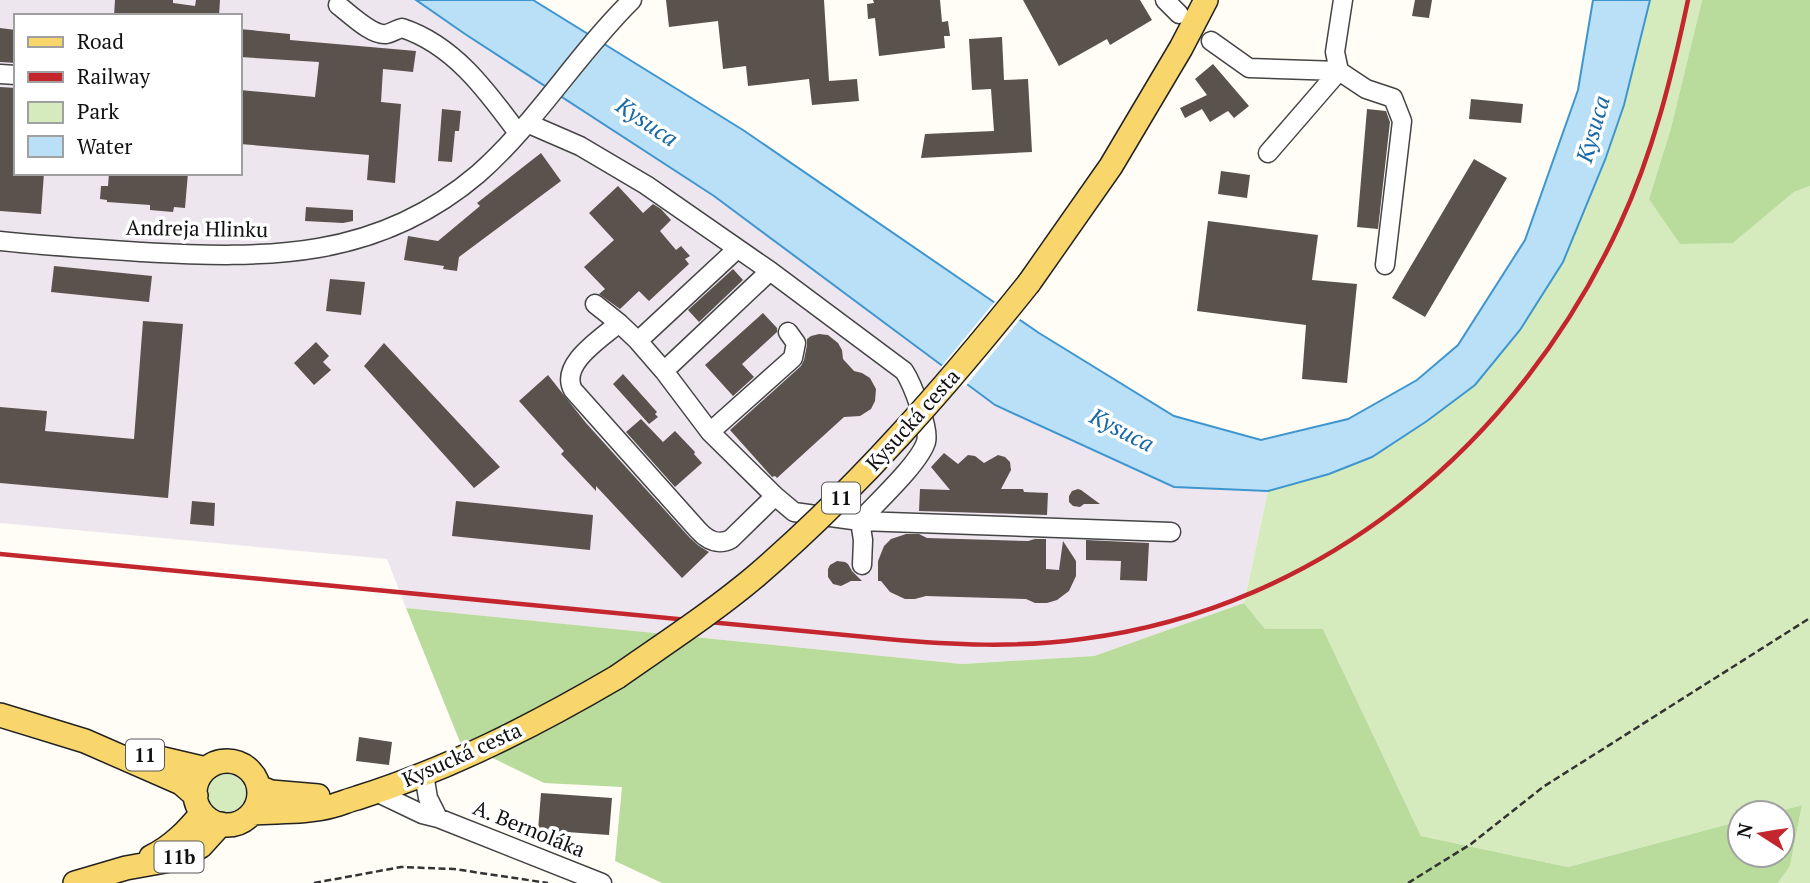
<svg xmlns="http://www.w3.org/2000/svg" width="1810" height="883" font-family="'PT Serif',serif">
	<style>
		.industrial { fill: #eee6ef; fill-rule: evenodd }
		.green { fill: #d5ebbd }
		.forest { fill: #b9dc9c }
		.water { fill: #b9e0f7; stroke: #3f96cf; stroke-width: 2 }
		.pier { fill: #fffdf5 }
		.building { fill: #5a524d }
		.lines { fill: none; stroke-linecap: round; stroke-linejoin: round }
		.minor-casing { stroke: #444; stroke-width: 21 }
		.major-casing { stroke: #222; stroke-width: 26 }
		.path { stroke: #333; stroke-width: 2.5; stroke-dasharray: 7 3.5; stroke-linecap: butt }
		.minor { stroke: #fff; stroke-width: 18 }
		.major { stroke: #f9d66b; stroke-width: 23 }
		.rail { stroke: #c4262e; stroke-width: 4.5 }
		.major-bridge-casing { stroke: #222; stroke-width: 26; stroke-linecap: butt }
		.major-bridge { stroke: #f9d66b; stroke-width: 23 }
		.labels { text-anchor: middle; stroke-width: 7; stroke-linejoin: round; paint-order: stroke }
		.shield { fill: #fff; stroke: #585858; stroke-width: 2 }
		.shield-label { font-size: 19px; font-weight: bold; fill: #111 }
		.street-label { font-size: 21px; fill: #111; stroke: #fff }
		.water-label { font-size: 23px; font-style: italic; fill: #1768a6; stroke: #fff }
	</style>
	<rect width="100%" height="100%" fill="#fffdf5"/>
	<path class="industrial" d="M 0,0 L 416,0 L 465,34 L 714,196 L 1174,487 L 1268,491 L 1244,603 L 1094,656 L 962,664 L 406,608 L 387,559 L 0,523 ZM 16,16 L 240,16 L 240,173 L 16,173 Z"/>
	<path class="green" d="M 1650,0 L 1702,0 L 1671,128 L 1649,199 L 1733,243 L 1794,192 L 1810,186 L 1810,883 L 1778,883 L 1790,866 L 1802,805 L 1772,813 L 1740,813 L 1740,821 L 1568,867 L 1421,836 L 1323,629 L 1265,629 L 1244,603 L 1268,491 L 1329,474 L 1372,457 L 1427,421 L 1475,385 L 1520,330 L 1563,262 L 1605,160 L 1624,105 Z
		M208 793a19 19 0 1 1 38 0a19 19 0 1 1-38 0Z"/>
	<path class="forest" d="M 1702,0 L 1810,0 L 1810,186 L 1794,192 L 1733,243 L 1680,244 L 1649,199 L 1671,128 Z
		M 1244,603 L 1265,629 L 1323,629 L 1421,836 L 1568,867 L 1740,821 L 1740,855 L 1782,855 L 1782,813 L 1772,813 L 1802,805 L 1790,866 L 1778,883 L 662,883 L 615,861 L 622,787 L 544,783 L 460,742 L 406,608 L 962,664 L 1094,656 Z"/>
	<path class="water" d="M 416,0 L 533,0 L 743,130 L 1039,333 L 1174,416 L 1261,440 L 1348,419 L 1417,380 L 1458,345 L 1525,240 L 1578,90 L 1593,0 L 1650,0 L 1624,105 L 1605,160 L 1563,262 L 1520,330 L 1475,385 L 1427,421 L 1372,457 L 1329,474 L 1268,491 L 1174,487 L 995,405 L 714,196 L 465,34 Z"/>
	<path class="pier" d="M 997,299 L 1022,317 L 965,387 L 940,368 Z"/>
	<path class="building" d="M 115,0 L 173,0 L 173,3 L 195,6 L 196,0 L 220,0 L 219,16 L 114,16 Z
		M 666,0 L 824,0 L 829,81 L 857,79 L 859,101 L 812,105 L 809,79 L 748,86 L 746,66 L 723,69 L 718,21 L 669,27 Z
		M 873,0 L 940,0 L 942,22 L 948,21 L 950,36 L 944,36 L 945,48 L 879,56 L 875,18 L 868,19 L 867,4 L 874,3 Z
		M 1023,0 L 1140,0 L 1152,20 L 1110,45 L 1107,39 L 1059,66 Z
		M 1415,0 L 1432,0 L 1429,18 L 1412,16 Z
		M 0,28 L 16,30 L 16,63 L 0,62 Z
		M 240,29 L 290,34 L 290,40 L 416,51 L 413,72 L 383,69 L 381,102 L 401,104 L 395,183 L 367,180 L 369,155 L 240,144 L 240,90 L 315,97 L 319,62 L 240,57 Z
		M 1002,37 L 1004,80 L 1028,79 L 1032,152 L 921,158 L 925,134 L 994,131 L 991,89 L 972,90 L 969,39 Z
		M 1213,64 L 1249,106 L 1234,118 L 1228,111 L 1210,122 L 1202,109 L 1185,118 L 1180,108 L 1207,95 L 1195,79 Z
		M 0,87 L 16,88 L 16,173 L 44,173 L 41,214 L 0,211 Z
		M 1471,99 L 1523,104 L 1521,123 L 1469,119 Z
		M 442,109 L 461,111 L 459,131 L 455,131 L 452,162 L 438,161 Z
		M 1367,109 L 1386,111 L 1390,122 L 1378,229 L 1357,227 Z
		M 541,153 L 561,181 L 459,257 L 457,271 L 443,269 L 444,266 L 404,260 L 408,236 L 438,241 L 480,206 L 477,203 Z
		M 1474,159 L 1507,178 L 1425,317 L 1392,298 Z
		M 1221,171 L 1250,175 L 1247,198 L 1218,194 Z
		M 109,173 L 188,173 L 185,208 L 174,207 L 173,212 L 150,210 L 150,205 L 107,202 L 107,200 L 100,199 L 101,186 L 108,186 Z
		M 618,186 L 643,213 L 653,204 L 661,209 L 671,220 L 660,231 L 676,250 L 681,246 L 690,256 L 685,259 L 689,264 L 649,301 L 639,291 L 620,309 L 599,294 L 605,289 L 584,267 L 614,240 L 589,213 Z
		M 306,207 L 353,210 L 353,221 L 343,223 L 305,221 Z
		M 1208,221 L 1318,235 L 1312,280 L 1357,284 L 1347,383 L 1302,379 L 1306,325 L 1197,311 Z
		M 54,266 L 152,276 L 149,302 L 51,292 Z
		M 733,269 L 743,280 L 699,322 L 688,310 Z
		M 330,279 L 365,282 L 361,315 L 326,311 Z
		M 763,313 L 777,328 L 777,332 L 742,364 L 754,377 L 733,396 L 705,365 Z
		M 143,321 L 183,324 L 168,498 L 0,483 L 0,407 L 47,411 L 45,431 L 134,439 Z
		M 819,334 L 828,335 L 838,343 L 842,350 L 843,359 L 854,371 L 862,373 L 870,378 L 876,389 L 875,401 L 871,409 L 860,416 L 844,417 L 777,478 L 775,476 L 772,477 L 730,430 L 801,366 L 804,360 L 807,345 L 807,339 L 811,336 Z
		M 316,342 L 329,356 L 323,362 L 331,370 L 314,385 L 294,363 Z
		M 384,343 L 500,467 L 474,488 L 364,366 Z
		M 623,374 L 657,412 L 655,414 L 658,417 L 649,424 L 613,384 Z
		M 548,375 L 586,423 L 690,538 L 699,546 L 709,552 L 682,578 L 596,486 L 596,491 L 561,454 L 564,451 L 519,401 Z
		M 641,419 L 663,442 L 675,431 L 695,452 L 694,454 L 702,463 L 675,487 L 626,432 Z
		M 944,453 L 958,464 L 968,455 L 975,456 L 984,463 L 998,455 L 1005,457 L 1010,462 L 1011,470 L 1001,489 L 1023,489 L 1024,492 L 1048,493 L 1047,515 L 919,511 L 920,489 L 950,490 L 931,467 Z
		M 1078,489 L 1081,490 L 1100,504 L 1084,504 L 1080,507 L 1073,506 L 1069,502 L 1069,496 L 1072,491 Z
		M 192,501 L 215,503 L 214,526 L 190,524 Z
		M 456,501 L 593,515 L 590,550 L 452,536 Z
		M 906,534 L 919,534 L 927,538 L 1028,541 L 1035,539 L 1046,539 L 1046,569 L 1059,570 L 1063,541 L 1076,561 L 1076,576 L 1069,591 L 1057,600 L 1047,603 L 1035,603 L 1026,599 L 926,596 L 915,599 L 905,599 L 890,592 L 881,581 L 878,581 L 878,561 L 884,546 L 891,539 Z
		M 1086,540 L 1149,543 L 1147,581 L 1120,580 L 1121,561 L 1086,560 Z
		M 837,561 L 845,562 L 848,564 L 852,571 L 862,581 L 851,581 L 841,586 L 833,584 L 828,577 L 828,569 L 830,565 Z
		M 359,737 L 392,742 L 389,765 L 356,761 Z
		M 541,793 L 612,798 L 609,835 L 538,830 Z"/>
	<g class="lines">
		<defs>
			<path id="minor" d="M 1165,0 L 1179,14
				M 1343,0 L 1335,52 L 1339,71 L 1366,89 L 1393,98 L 1402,121 L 1385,265
				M 338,5 C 350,14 372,36 386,34 C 392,33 397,29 402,28 C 454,45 487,91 518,133
				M 1211,41 L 1249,68 L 1339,71
				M 0,74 L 16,75
				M 527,123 L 580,146 L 646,185 L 770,271 L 904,371 C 912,383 930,429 926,442 C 919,464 876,503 860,521 L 863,540 L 862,565
				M 1268,153 L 1339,71
				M 0,241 C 47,246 95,249 142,252 C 267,259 377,260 478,174 C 536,123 577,54 632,0
				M 595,304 L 619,323 L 638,341 L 664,371 L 710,432 L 775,496 L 794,512 L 860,521 L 1171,532
				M 619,323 C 602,338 559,364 573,390 L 698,530 C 707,540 718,546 731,539 L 775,496
				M 638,341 L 737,249
				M 664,371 L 770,271
				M 710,432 L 793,358 L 796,343 L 788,332
				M 424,774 L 428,798 L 438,818
				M 376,792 L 422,814 L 438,818 L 602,883"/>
			<path id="major" d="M 1029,283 L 1111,166 L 1181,48 L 1206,0
				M 0,715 L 85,741 L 181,783 L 196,796
				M 142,754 L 206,769
				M195 793a32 32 0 1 1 64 0a32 32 0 1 1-64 0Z
				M 259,787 L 271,792 L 318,796
				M 252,813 C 278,811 306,813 332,806 C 340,804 349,800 357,798 C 449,769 535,725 617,677
				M 151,857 C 173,846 187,831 202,813
				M 75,883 L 126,868 L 165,861 L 186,855 L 201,846 L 221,824"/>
		</defs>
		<use href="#minor" class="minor-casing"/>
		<use href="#major" class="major-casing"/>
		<path class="path" d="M 314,883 L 401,867 L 454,869 L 548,883
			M 1408,883 L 1471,844 L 1543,787 L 1810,618"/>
		<use href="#minor" class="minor"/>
		<use href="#major" class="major"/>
		<path class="rail" d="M 0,554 L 887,639 C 952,645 1017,648 1082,639 C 1324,608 1519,443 1620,224 C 1653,153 1672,76 1688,0"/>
		<defs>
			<path id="major-bridge" d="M 617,677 C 664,644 712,613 756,576 C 858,488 945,388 1029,283"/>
		</defs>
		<use href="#major-bridge" class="major-bridge-casing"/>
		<use href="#major-bridge" class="major-bridge"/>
	</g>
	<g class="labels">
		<g class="shield">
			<rect x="822" y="482.5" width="38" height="31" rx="5"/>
			<rect x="126" y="739.5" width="38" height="31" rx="5"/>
			<rect x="154.5" y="841.5" width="49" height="31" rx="5"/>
		</g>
		<g class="shield-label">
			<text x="841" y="505">11</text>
			<text x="145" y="762">11</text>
			<text x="179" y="864">11b</text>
		</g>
		<g class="street-label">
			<text transform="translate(197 229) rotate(1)" y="7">Andreja Hlinku</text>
			<text transform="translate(913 420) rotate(-48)" y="7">Kysucká cesta</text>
			<text transform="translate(462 755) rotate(-24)" y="7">Kysucká cesta</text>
			<text transform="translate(529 829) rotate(22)" y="7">A. Bernoláka</text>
		</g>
		<g class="water-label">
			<text transform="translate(647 122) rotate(34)" y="8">Kysuca</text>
			<text transform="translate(1593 129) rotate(-74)" y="8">Kysuca</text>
			<text transform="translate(1122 430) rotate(27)" y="8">Kysuca</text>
		</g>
	</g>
	<rect x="14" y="14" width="228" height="161" fill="#ffffff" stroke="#a0a0a0" stroke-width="2"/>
	<rect x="28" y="37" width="35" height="10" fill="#f9d66b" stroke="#a0a0a0" stroke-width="2"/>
	<text x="77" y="49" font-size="21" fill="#111111">Road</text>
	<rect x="28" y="72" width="35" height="10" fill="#c4262e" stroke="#a0a0a0" stroke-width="2"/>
	<text x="77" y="84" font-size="21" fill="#111111">Railway</text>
	<rect x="28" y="102" width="35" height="21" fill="#d5ebbd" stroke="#a0a0a0" stroke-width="2"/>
	<text x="77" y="119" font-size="21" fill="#111111">Park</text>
	<rect x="28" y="136" width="35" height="21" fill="#b9e0f7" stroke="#a0a0a0" stroke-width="2"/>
	<text x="77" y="154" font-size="21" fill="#111111">Water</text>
	<g transform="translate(1761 834) rotate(282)"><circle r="33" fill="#ffffff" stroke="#a0a0a0" stroke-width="2"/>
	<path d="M0-5L12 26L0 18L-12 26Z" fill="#c4262e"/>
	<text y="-10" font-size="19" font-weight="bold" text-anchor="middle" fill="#111111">N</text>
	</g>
</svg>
